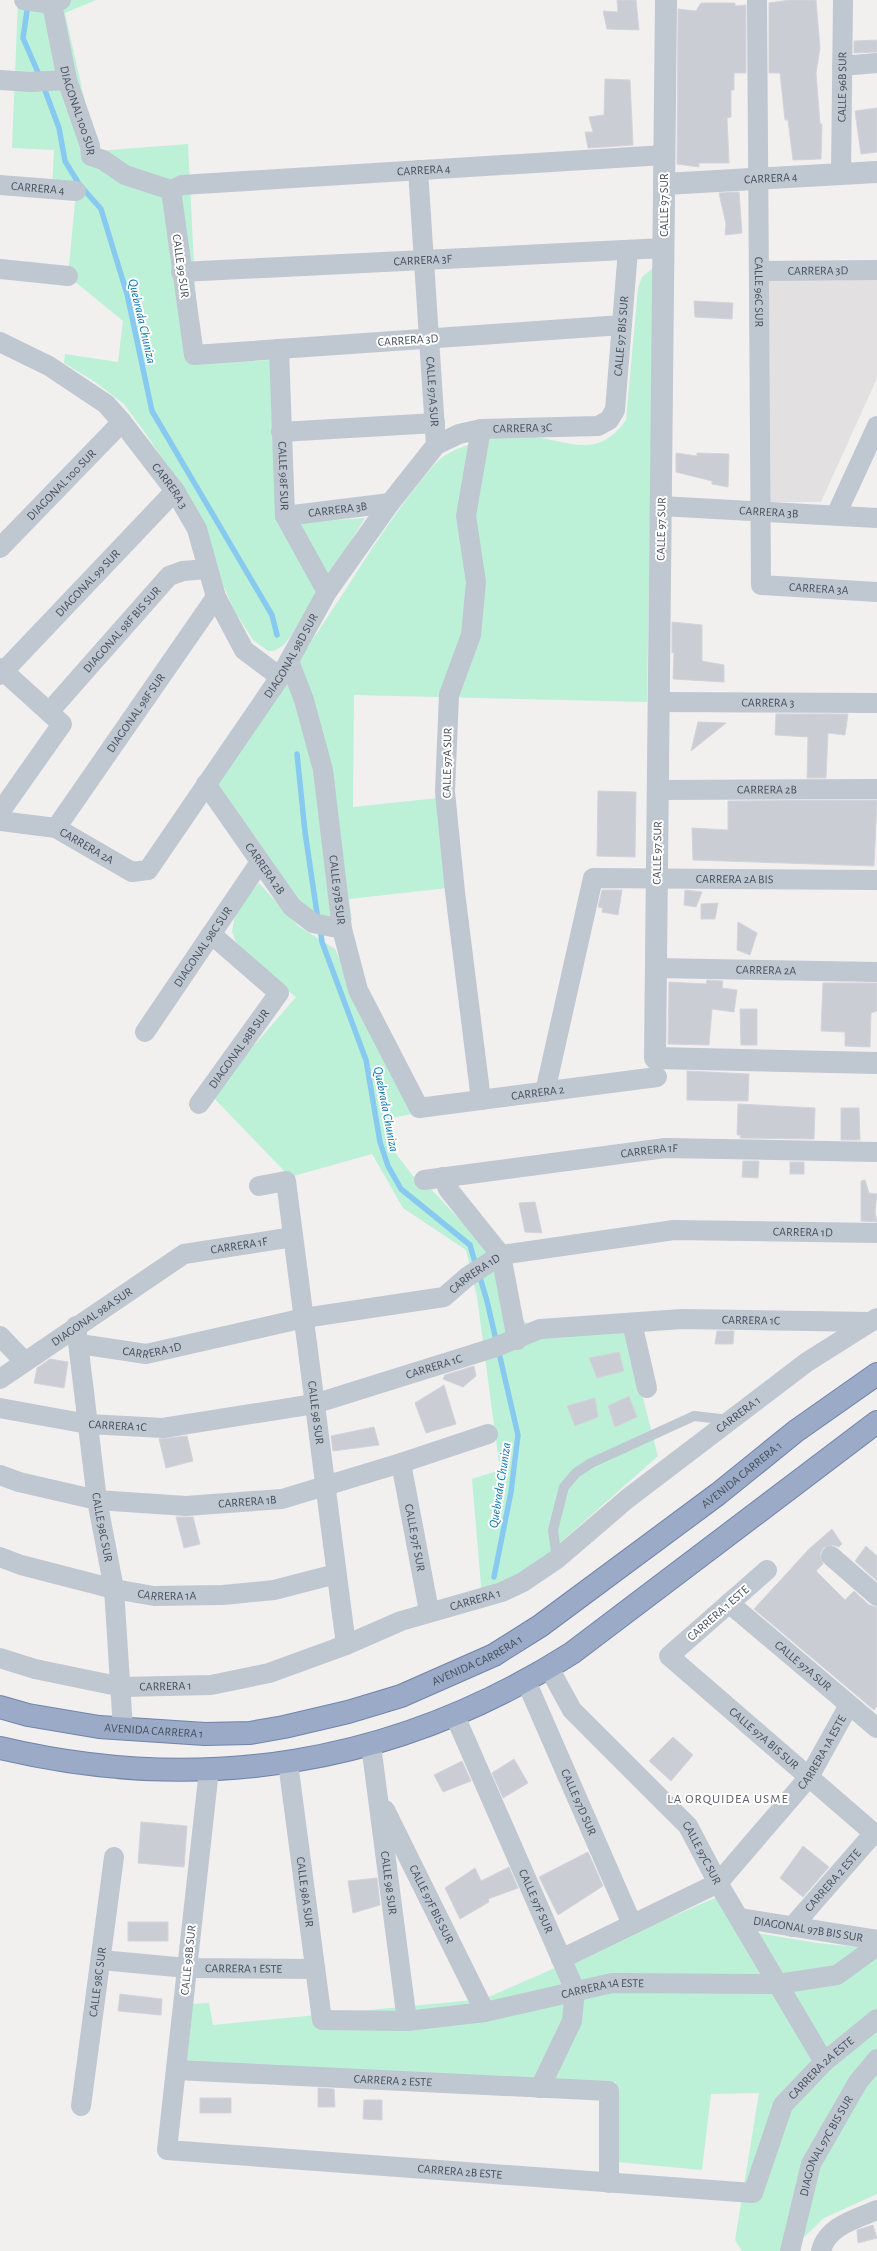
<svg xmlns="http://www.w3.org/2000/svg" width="877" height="2251" font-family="'Alegreya Sans',sans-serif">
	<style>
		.education { fill: #e3e0e1 }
		.green { fill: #bcf1d8 }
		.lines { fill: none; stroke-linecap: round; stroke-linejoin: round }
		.stream { stroke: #88caef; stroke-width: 5.5 }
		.building { fill: #cbcdd5; stroke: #d3d4db }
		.trunk-casing { stroke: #7084ab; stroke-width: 24 }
		.service { stroke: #bfc7d1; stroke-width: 10 }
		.minor { stroke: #bfc7d1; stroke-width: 20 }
		.tertiary { stroke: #bfc7d1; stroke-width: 22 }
		.trunk { stroke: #9aaac7; stroke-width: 22 }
		.labels { text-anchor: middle; stroke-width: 4; stroke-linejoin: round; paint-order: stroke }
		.street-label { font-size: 12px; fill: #464f5d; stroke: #fff }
		.water-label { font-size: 13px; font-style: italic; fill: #0873af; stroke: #fff }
		.neighbourhood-label { font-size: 13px; letter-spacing: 1px; fill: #5b5e64; stroke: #fff }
	</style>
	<rect width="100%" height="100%" fill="#f2efef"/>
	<polygon class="education" points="877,273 877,378 821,502 764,502 766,278"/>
	<g class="green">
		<polygon points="18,0 96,0 65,13 96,151 188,144 199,364 270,360 281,524 365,518 302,621 284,645 274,651 268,651 253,640 234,610 177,479 143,430 124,404 95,382 64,363 65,354 118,362 123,321 68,276 76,192 52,189 54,150 12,148"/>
		<path d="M654,267l-7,435 -293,-7 -1,112 85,-9 10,90 -99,11 3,21 -29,-2 -16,-11 -18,-16 -17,-30 -56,-80c45,-63 87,-127 130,-192 22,-35 44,-69 70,-102 8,-10 18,-24 28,-31 19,-12 48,-19 69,-20 46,-3 80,31 113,-16l12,-132 4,-11z"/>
		<polygon points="259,883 298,926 335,949 411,1114 388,1119 394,1151 413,1176 432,1190 502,1265 516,1304 524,1321 538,1332 625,1329 658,1456 525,1574 482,1597 472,1479 500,1470 477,1297 466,1250 403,1208 372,1154 290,1177 211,1095 296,997 242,956 232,932 236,909"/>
		<polygon points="717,1897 739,1930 817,1943 877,1949 877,2194 824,2218 790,2251 742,2251 735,2240 759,2093 711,2094 702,2170 616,2162 616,2082 184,2061 190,2004 209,2003 213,2025 484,1999"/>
	</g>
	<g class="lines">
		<g class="stream">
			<polyline points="28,4 23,38 40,77"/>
			<polyline points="43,85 59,128 65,161 79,184 101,209 127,294 152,411 272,615 277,635"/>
			<polyline points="297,754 305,832 318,920"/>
			<polyline points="320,928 322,942 366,1060 380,1142 388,1166 401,1189 470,1245 476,1266"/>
			<polyline points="479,1274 487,1301 518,1435 511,1492 494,1577"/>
		</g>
	</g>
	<g class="building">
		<polygon points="617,0 636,0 639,30 607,29 603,11 618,12"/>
		<polygon points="790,0 816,0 820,48 816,73 820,124 822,124 821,159 793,160 788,120 785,120 780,73 769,73 769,3"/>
		<polygon points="701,3 735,3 735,6 746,5 746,73 734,73 734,90 731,90 731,117 727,118 729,163 699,163 699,167 677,164 678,9 696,11"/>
		<polygon points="877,40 877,52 854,53 854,41"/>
		<polygon points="605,79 630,80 633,145 588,148 585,132 593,132 589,117 604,115"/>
		<polygon points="877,108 877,152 861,154 855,111"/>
		<polygon points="739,192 742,233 725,235 726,224 719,193"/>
		<polygon points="694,301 733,303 732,319 695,317"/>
		<polygon points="676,453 697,456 697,453 729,454 728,487 712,484 712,481 676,472"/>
		<polygon points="672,622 702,625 702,661 724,665 724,682 673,679 674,652 672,653"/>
		<polygon points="776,714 848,714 845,735 828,733 826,778 807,778 808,737 775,735"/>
		<polygon points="698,722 726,723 691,751"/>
		<polygon points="598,791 636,792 635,857 597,856"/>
		<polygon points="877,800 874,866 693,860 692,828 728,830 728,801"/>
		<polygon points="602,890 622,890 618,915 602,912 603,908 598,907"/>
		<polygon points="685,890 702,892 696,907 684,905"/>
		<polygon points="718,903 715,919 701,919 701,904"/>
		<polygon points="738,922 757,933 750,955 737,950"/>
		<polygon points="707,980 723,981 722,988 737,990 734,1012 712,1009 709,1045 668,1044 669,982 706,984"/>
		<polygon points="823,983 877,983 877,1011 871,1013 870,1047 845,1046 845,1032 821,1031"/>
		<polygon points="740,1009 757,1009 757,1045 741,1045"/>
		<polygon points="687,1071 749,1074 748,1101 687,1100"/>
		<polygon points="738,1104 815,1108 814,1139 740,1138 741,1135 737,1135"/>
		<polygon points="841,1108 859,1108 860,1140 841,1140"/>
		<polygon points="743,1161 759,1161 758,1178 742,1177"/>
		<rect x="790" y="1162" width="14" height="12"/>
		<polygon points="865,1180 869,1193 877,1194 875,1212 877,1222 861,1221 861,1181"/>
		<polygon points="535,1202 542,1233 525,1232 519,1203"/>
		<polygon points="717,1331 734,1331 733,1344 715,1344"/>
		<polygon points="619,1352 624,1371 597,1378 589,1358"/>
		<polygon points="50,1359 68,1362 64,1388 34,1383 37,1368"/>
		<polygon points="474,1366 476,1376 463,1387 443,1379 445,1375"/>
		<polygon points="444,1385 456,1424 426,1433 415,1403"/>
		<polygon points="629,1396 637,1417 615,1427 608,1406"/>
		<polygon points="595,1398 598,1417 575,1426 567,1406"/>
		<polygon points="374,1427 379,1445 333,1451 331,1436"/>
		<polygon points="187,1436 193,1461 166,1468 159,1439"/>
		<polygon points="176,1517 193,1517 200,1544 184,1548"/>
		<polygon points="832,1529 842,1544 839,1547 833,1545 823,1548 820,1554 823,1564 816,1571 845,1600 854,1591 869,1605 877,1607 877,1706 874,1710 754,1609 809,1549"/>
		<polygon points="866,1546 877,1556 877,1581 855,1561"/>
		<polygon points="673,1737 693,1755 671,1781 649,1761"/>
		<polygon points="514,1759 528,1783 503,1798 492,1773"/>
		<polygon points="462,1761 471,1781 443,1792 434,1775"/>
		<polygon points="141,1822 187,1826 184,1867 138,1863"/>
		<polygon points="803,1846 829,1867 803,1897 780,1878"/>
		<polygon points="588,1852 603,1886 558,1915 539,1877"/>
		<polygon points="509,1867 518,1888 488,1899 489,1902 460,1919 445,1888 475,1868 481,1881"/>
		<polygon points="377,1878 380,1905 353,1913 348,1881"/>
		<rect x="128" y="1922" width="40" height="19"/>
		<polygon points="120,1994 162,1999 161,2015 118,2011"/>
		<polygon points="318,2088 334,2089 335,2107 318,2107"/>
		<rect x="200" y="2098" width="31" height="15"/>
		<polygon points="364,2100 382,2100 382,2120 363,2119"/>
		<polygon points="873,2225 877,2238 858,2243 857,2230"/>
	</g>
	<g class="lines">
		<g class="trunk-casing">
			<g id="trunk">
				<path id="s53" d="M0,1707l28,8 71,12 106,7 45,-1 34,-6 64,-15 53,-16 93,-41 46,-29 178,-132 78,-63 81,-57"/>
				<path d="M0,1748c202,48 396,17 572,-95l305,-231"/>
			</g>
		</g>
		<polyline class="service" points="557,1559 553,1530 564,1487 576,1473 591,1463 694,1416 730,1420"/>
		<g class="minor">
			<polyline points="24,0 52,4 61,0"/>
			<path id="s1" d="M757,0l4,585 116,7"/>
			<path id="s2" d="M52,4l15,76 23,66 1,10 12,4 22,15 46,15"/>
			<polyline points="842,66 877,63"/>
			<polyline points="0,80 30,82 67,80"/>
			<path id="s3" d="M418,170l18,275"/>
			<path id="s4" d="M841,174l2,-174"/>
			<path id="s5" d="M0,185l76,6"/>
			<polyline points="0,269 68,276"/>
			<path id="s6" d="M759,271l118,-1"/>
			<path id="s7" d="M181,272l483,-24"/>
			<path id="s8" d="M622,325l-428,30 -23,-165 11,-5 482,-30"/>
			<path id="s9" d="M0,342l49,24 57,38 16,18 53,69 22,38 19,68 28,53 36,27"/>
			<path id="s10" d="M279,349l6,167 42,76"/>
			<polyline points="481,429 466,516 476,582 471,635 449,695 445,792 455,892 481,1100"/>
			<polyline points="281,432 435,423"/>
			<path id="s11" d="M661,506l216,12"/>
			<polyline points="836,515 877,426"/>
			<path id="s12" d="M285,516l105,-13"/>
			<path id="s13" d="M0,548l122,-126"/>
			<path id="s14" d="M289,661l15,39 19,70 19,159 16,61 61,118 238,-31"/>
			<polyline points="0,668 62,724 0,812"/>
			<path id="s15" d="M0,675l175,-184"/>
			<path id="s16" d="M659,702l218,1"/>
			<path id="s17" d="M49,712l120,-136 14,-5 24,-2"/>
			<path id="s18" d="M206,784l86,123 21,16 29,6"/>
			<path id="s19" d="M658,790l219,-1"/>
			<path id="s20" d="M0,821l56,7 76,44 16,-2 132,-193 47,-85 63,-89 46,-58 23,-11 22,-5 117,-3 11,-6 6,-10 13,-160"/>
			<path id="s21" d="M56,828l160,-231"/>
			<path id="s22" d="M656,968l221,4"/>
			<path id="s23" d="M145,1032l115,-170"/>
			<path id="s24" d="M545,1092l48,-214 284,2"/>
			<path id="s25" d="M199,1104l80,-111 -68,-59"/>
			<polyline points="443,1177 448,1189 501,1255 517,1340"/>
			<path id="s26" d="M424,1180l241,-32 212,4"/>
			<path id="s27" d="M259,1186l27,-5 60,464"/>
			<polyline points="632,1323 647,1388"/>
			<path id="s28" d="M76,1326l21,174 17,89 9,140"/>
			<polyline points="0,1336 25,1362"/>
			<path id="s29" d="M80,1344l66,10 158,-36 140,-21 23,-20 34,-22 173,-25 203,3"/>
			<path id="s30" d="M0,1379l184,-125 109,-17"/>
			<path id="s31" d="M0,1408l88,16 75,4 151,-24 179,-56 47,-19 142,-10 188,3"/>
			<path id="s32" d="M401,1463l28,148"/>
			<path id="s33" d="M0,1475l19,7 78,18 89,6 96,-7 119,-36 87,-29"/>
			<polyline points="831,1556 877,1596"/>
			<path id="s34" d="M0,1557l21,8 93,24 40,7 69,-1 51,-5 62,-16"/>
			<path id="s35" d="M767,1570l-98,86 208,180"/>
			<path id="s36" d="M729,1603l148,125"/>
			<path id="s37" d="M0,1658l35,11 87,18 89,-2 58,-12 77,-28 55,-24 101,-29 21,-10 34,-23 70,-60 180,-137 70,-44"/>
			<path id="s38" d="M549,1668l23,42 116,116 30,57 106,179"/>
			<path id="s39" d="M526,1681l106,243"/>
			<path id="s40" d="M455,1716l120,274 -3,31 -32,67"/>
			<path id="s41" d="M371,1745l36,276"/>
			<path id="s42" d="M288,1763l34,257 85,1 78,-9 127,-29 166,1 59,-9 40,-29"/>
			<path id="s43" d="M209,1770l-42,380 586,43 30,-88 41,-43 53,-43"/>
			<path id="s44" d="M385,1810l100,202"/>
			<path id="s45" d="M739,1918l138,22"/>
			<path id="s46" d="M792,1927l82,-94"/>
			<path id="s47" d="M561,1959l157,-76 91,-106 40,-72"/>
			<path id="s48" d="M101,1960l86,8 128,1"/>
			<path id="s49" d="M176,2070l433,21v92"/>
			<path id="s50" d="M81,2106l33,-249"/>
			<path id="s51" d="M790,2251l21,-87 47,-82 19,-23"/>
			<path d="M821,2251c6,-25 35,-32 56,-41"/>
		</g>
		<g class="tertiary">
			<polyline points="666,0 655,1058 877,1063"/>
			<path id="s52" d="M664,184l213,-12"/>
		</g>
		<use href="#trunk" class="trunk"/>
	</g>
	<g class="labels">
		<g class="street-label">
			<text dy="4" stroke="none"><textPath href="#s4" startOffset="87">CALLE 96B SUR</textPath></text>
			<text dy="4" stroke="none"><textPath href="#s2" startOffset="110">DIAGONAL 100 SUR</textPath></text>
			<text dy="4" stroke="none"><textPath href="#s8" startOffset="850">CARRERA 4</textPath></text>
			<text dy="4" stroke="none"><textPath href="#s52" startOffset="107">CARRERA 4</textPath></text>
			<text dy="4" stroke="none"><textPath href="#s5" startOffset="38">CARRERA 4</textPath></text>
			<text transform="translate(664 205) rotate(-90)" y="4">CALLE 97 SUR</text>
			<text dy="4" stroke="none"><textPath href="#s7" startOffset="242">CARRERA 3F</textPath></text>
			<text transform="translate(181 266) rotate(82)" y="4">CALLE 99 SUR</text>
			<text dy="4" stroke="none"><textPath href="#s6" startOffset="59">CARRERA 3D</textPath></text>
			<text dy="4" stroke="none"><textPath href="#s1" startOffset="292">CALLE 96C SUR</textPath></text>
			<text dy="4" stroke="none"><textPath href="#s20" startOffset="938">CALLE 97 BIS SUR</textPath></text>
			<text transform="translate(408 340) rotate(-4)" y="4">CARRERA 3D</text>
			<text dy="4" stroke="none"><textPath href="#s3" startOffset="222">CALLE 97A SUR</textPath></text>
			<text dy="4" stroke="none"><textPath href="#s20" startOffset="764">CARRERA 3C</textPath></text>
			<text dy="4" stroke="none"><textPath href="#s10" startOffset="127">CALLE 98F SUR</textPath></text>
			<text dy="4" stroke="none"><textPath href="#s13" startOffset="88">DIAGONAL 100 SUR</textPath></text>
			<text dy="4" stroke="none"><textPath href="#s9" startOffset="227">CARRERA 3</textPath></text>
			<text dy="4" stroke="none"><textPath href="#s12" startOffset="53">CARRERA 3B</textPath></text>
			<text dy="4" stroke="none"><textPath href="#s11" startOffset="108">CARRERA 3B</textPath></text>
			<text transform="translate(661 529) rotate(-89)" y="4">CALLE 97 SUR</text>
			<text dy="4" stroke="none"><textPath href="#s15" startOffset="127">DIAGONAL 99 SUR</textPath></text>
			<text dy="4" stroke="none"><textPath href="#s1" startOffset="643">CARRERA 3A</textPath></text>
			<text dy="4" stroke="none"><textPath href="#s17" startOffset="110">DIAGONAL 98F BIS SUR</textPath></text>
			<text dy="4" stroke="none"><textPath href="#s20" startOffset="418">DIAGONAL 98D SUR</textPath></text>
			<text dy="4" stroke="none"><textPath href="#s16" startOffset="109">CARRERA 3</textPath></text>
			<text dy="4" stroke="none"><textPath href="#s21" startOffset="140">DIAGONAL 98F SUR</textPath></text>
			<text transform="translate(447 763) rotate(-89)" y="4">CALLE 97A SUR</text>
			<text dy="4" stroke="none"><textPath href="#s19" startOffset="109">CARRERA 2B</textPath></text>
			<text dy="4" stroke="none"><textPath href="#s20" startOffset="92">CARRERA 2A</textPath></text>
			<text transform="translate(657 853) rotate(-89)" y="4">CALLE 97 SUR</text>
			<text dy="4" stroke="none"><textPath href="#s18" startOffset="103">CARRERA 2B</textPath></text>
			<text dy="4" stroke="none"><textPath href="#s24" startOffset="361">CARRERA 2A BIS</textPath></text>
			<text dy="4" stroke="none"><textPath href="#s14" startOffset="235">CALLE 97B SUR</textPath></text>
			<text dy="4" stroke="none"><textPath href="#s23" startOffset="103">DIAGONAL 98C SUR</textPath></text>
			<text dy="4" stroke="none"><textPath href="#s22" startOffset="110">CARRERA 2A</textPath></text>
			<text dy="4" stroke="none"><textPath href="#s25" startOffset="68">DIAGONAL 98B SUR</textPath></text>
			<text dy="4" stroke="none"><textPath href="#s14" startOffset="590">CARRERA 2</textPath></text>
			<text dy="4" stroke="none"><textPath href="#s26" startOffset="227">CARRERA 1F</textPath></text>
			<text dy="4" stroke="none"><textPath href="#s29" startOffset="745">CARRERA 1D</textPath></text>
			<text dy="4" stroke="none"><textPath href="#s30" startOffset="278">CARRERA 1F</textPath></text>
			<text dy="4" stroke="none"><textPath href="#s29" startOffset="409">CARRERA 1D</textPath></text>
			<text dy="4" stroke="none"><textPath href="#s30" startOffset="111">DIAGONAL 98A SUR</textPath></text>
			<text dy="4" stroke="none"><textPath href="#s31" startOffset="767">CARRERA 1C</textPath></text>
			<text dy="4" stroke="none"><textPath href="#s29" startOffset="73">CARRERA 1D</textPath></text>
			<text dy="4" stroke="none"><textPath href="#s31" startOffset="443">CARRERA 1C</textPath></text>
			<text dy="4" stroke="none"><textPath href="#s27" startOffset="261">CALLE 98 SUR</textPath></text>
			<text dy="4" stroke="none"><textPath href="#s37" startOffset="817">CARRERA 1</textPath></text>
			<text dy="4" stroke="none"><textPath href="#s31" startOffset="119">CARRERA 1C</textPath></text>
			<text dy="4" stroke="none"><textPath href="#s53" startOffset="816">AVENIDA CARRERA 1</textPath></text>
			<text dy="4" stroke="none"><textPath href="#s33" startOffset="251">CARRERA 1B</textPath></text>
			<text dy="4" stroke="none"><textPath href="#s28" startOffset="203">CALLE 98C SUR</textPath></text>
			<text dy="4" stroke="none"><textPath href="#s32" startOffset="76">CALLE 97F SUR</textPath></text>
			<text dy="4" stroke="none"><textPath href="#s34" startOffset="172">CARRERA 1A</textPath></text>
			<text dy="4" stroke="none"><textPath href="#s37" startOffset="493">CARRERA 1</textPath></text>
			<text transform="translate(718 1613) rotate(-41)" y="4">CARRERA 1 ESTE</text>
			<text dy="4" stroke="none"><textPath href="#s53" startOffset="492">AVENIDA CARRERA 1</textPath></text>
			<text dy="4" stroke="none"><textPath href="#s36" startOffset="97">CALLE 97A SUR</textPath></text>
			<text dy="4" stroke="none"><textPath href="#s37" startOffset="169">CARRERA 1</textPath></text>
			<text dy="4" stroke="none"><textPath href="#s53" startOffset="156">AVENIDA CARRERA 1</textPath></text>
			<text dy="4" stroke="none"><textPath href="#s35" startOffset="256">CALLE 97A BIS SUR</textPath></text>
			<text dy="4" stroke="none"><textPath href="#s47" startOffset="342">CARRERA 1A ESTE</textPath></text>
			<text dy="4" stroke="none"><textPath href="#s39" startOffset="132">CALLE 97D SUR</textPath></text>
			<text dy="4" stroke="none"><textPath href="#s38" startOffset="242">CALLE 97C SUR</textPath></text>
			<text dy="4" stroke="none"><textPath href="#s46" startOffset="62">CARRERA 2 ESTE</textPath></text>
			<text dy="4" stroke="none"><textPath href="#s41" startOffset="139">CALLE 98 SUR</textPath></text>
			<text dy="4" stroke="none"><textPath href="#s42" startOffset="130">CALLE 98A SUR</textPath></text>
			<text dy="4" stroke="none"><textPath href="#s40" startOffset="202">CALLE 97F SUR</textPath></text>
			<text dy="4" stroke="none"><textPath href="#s44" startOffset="105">CALLE 97F BIS SUR</textPath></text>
			<text dy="4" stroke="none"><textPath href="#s45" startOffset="70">DIAGONAL 97B BIS SUR</textPath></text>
			<text transform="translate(188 1960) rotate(-84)" y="4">CALLE 98B SUR</text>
			<text dy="4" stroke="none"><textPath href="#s48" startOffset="143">CARRERA 1 ESTE</textPath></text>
			<text dy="4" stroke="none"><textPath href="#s50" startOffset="125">CALLE 98C SUR</textPath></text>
			<text dy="4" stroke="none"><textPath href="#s42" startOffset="543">CARRERA 1A ESTE</textPath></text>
			<text dy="4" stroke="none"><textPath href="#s43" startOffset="1116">CARRERA 2A ESTE</textPath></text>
			<text dy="4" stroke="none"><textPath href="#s49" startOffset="217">CARRERA 2 ESTE</textPath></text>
			<text dy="4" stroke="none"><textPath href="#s51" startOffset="112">DIAGONAL 97C BIS SUR</textPath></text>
			<text dy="4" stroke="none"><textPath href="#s43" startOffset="676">CARRERA 2B ESTE</textPath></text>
		</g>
		<g class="water-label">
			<text transform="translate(143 321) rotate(77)" y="5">Quebrada Chuniza</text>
			<text transform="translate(387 1109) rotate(79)" y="5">Quebrada Chuniza</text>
			<text transform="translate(499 1485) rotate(-81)" y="5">Quebrada Chuniza</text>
		</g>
		<g class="neighbourhood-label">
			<text x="728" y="1803">LA ORQUIDEA USME</text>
		</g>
	</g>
</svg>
